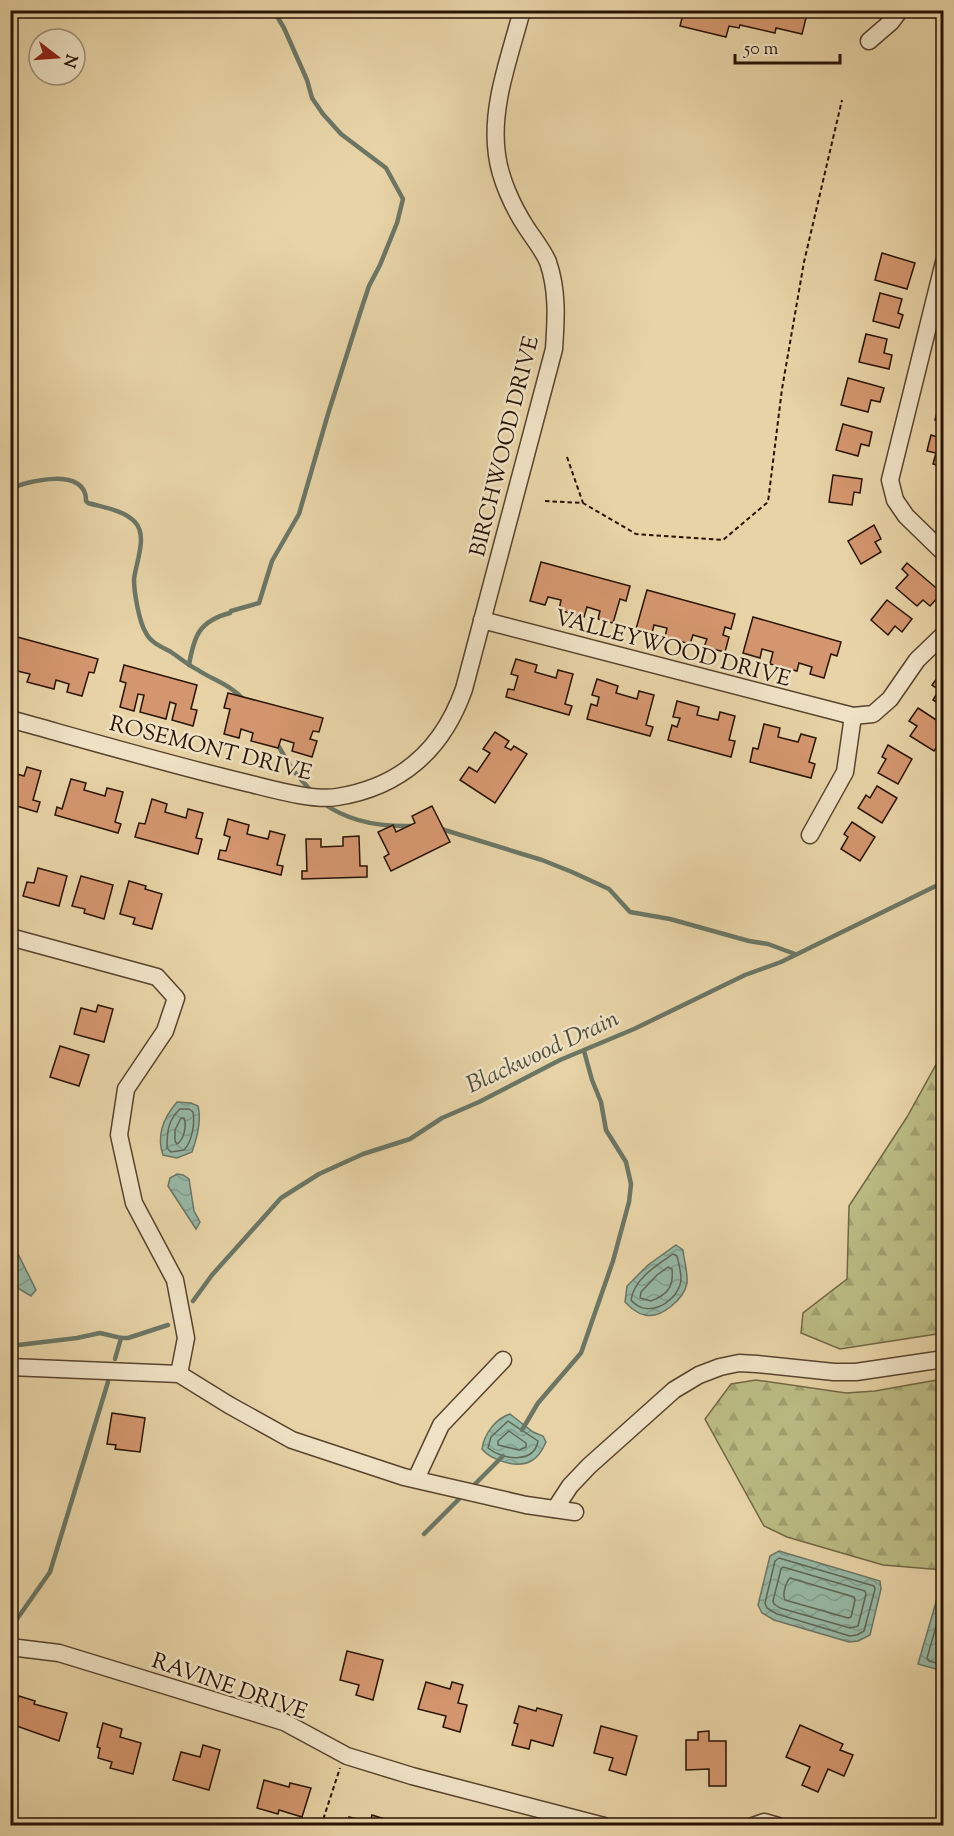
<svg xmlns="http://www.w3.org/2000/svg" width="954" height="1836" font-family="'Sorts Mill Goudy',serif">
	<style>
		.forest { fill: url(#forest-firs); stroke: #726744; stroke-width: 1.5 }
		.water { fill: url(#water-waves); stroke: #6b7665; stroke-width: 1.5 }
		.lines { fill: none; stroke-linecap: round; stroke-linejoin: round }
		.shore { stroke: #606655; stroke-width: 1.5 }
		.stream { stroke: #6b7665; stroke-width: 4.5 }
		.building { fill: #d4966e; stroke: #281305; stroke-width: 1.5 }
		.minor-casing { stroke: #58432d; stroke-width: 19 }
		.path { stroke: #281305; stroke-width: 2; stroke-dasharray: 4.5 3; stroke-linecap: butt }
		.minor { stroke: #efe2c5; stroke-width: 16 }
		.labels { text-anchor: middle; stroke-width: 5; stroke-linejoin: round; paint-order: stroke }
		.street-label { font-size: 22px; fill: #281305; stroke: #efe2c5 }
		.water-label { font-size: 24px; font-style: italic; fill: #4f4d3d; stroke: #efe2c5 }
	</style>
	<defs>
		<pattern id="forest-firs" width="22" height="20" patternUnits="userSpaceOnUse" patternTransform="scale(1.5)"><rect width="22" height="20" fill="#bbbb83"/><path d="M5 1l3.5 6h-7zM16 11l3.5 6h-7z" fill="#a1a070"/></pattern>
		<pattern id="water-waves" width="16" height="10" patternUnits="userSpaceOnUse" patternTransform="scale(1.5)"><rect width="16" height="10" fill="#97b8a5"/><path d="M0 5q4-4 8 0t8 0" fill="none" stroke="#829d8d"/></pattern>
	</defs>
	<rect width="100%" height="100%" fill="#e7d3a6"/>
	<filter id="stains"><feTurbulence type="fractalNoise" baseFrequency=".00333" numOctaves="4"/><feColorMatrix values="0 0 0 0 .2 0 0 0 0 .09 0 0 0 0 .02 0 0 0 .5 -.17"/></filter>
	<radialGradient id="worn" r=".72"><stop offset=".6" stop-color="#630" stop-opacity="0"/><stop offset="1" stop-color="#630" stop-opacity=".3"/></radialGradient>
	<g class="forest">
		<polygon points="943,1052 943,1333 840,1349 801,1333 803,1313 847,1279 849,1206 907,1117"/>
		<polygon points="943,1379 943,1570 883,1565 787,1537 764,1526 705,1419 731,1384 756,1380 846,1393 875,1391"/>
	</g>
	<g class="water">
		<path d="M177,1102l14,1 7,3c4,15 -1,32 -6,46l-15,6 -14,-3c-7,-20 1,-38 14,-53z"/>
		<polygon points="177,1174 183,1175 189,1179 194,1211 200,1222 196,1229 168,1186 170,1178"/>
		<path d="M676,1245l7,5c1,10 5,23 4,33 -3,16 -26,36 -42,32 -9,-2 -14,-7 -20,-13l2,-16 21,-21z"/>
		<polygon points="12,1253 18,1254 36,1290 31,1296 11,1284 11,1254"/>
		<path d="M510,1414l23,18 10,4 3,6c-3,7 -7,15 -15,19 -14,8 -40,-1 -49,-12 2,-15 14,-31 28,-35z"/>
		<polygon points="779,1551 880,1581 881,1589 870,1635 858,1641 849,1642 774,1620 762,1613 758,1605 770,1556"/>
		<polygon points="939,1592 943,1593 943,1671 918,1664"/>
	</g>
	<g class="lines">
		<g class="shore">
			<path d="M180,1109h9l4,3c2,11 -1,30 -9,38l-13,2 -4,-4c0,-16 1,-28 13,-39z"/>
			<path d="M181,1118h3c3,7 0,22 -7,26l-2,-3v-11z"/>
			<path d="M673,1254l4,2c2,9 6,21 3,29 -7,20 -34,33 -49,15 3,-21 26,-35 42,-46z"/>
			<path d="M668,1267l4,2c2,18 -5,26 -21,32l-11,-3 1,-6 16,-17z"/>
			<path d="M508,1421l30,20c-4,23 -35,19 -50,7l3,-11z"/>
			<polygon points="509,1431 526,1443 526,1447 519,1450 498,1445 498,1441"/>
			<polygon points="779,1558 874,1586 875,1589 864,1631 857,1635 850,1636 777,1614 767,1608 765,1603 775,1561"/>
			<polygon points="783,1567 865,1591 866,1594 858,1626 850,1628 780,1608 774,1604 773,1601 781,1569"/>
			<path d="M790,1578l64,19 1,3 -4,17 -3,1 -63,-18c-3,-6 1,-18 5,-22z"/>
			<polyline points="944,1599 927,1658 929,1661 944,1665"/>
		</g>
		<g class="stream">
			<path d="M10,489c19,-9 77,-22 76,12l2,2c14,4 36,7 47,19 13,14 1,40 -1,57 0,13 5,43 12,54 5,10 16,14 25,19 9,6 17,13 27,18 15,10 33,15 46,30"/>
			<path d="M189,665c5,-29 10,-44 41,-52l1,-2 28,-8 13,-42 27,-47 29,-100 33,-104 8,-24 11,-21 17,-42 6,-24 -17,-31 -45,-34 -18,-20 -11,-16 -5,-18 -23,-52 -11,-18"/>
			<polyline points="276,742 292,769 311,791"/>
			<path d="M323,803c26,19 58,24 89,23"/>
			<polyline points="438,828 542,860 572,872 609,889 630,912 670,919 749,941 768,944 795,954"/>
			<polyline points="193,1301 212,1275 281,1198 319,1174 363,1154 410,1139 442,1118 479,1102 560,1060 634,1029 745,975 781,962 944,882"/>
			<polyline points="10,1346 77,1338 100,1333 121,1338 128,1338 168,1325"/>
			<polyline points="115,1359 121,1338"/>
			<polyline points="522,1430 538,1403 581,1353 613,1261 629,1202 631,1184 626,1162 606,1130 601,1102 592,1080 584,1051"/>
			<polyline points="471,1488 503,1456"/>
			<polyline points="424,1534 462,1496"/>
			<polyline points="10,1629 50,1572 108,1382"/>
		</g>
	</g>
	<g class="building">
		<polygon points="684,10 808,10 802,34 776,28 775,33 740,25 739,28 729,26 726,37 680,26"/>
		<polygon points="882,253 915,263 907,289 875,280"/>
		<polygon points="880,293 902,299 898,313 903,315 899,328 873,321"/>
		<polygon points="866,334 887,339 884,353 892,355 889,369 859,362"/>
		<polygon points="848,378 884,388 880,402 871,400 868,412 841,405"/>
		<polygon points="943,391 944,391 944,423 935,420"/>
		<polygon points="843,424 872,432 869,446 861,444 858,456 836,450"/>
		<polygon points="931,435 944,439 944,467 933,464 936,453 927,451"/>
		<polygon points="833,475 862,479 860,493 854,492 852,505 829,502"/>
		<polygon points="874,525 881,539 875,542 881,552 861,564 848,541"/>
		<polygon points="541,562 630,586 626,601 620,599 613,623 598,619 600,611 587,607 584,617 559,610 561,600 548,597 545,605 530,601"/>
		<polygon points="907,563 942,593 930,606 923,600 917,606 896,588 908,575 902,569"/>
		<polygon points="647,590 735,614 731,629 725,627 723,635 729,637 725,652 704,647 707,639 693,635 690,644 665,637 667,628 654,625 652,633 636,629"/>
		<polygon points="887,600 912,619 902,632 895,626 888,635 871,620"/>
		<polygon points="753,617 841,642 837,656 831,654 824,678 810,674 812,667 799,663 797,671 770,664 773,652 762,649 760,658 743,653"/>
		<polygon points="10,635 98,659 94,673 89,672 82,696 67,692 69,684 56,680 54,689 27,682 30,674 17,671 14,679 10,678"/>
		<polygon points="516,659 537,665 535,672 556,678 558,670 573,674 565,704 572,706 569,715 506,697 508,689 514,690 518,676 511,674"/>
		<polygon points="124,665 197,685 191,709 197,710 193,726 172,720 176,704 170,702 166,719 140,712 144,695 138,694 134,711 120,707 126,683 120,681"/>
		<polygon points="941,673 944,674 944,707 933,700 939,690 932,685"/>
		<polygon points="597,679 618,686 616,693 637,699 639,691 654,695 646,725 653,727 650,736 587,719 591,704 597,706 599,697 592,695"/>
		<polygon points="228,693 323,718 319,732 313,731 310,739 317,741 312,757 292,751 294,743 281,739 278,748 251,741 253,733 241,729 239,738 224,734 230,709 224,708"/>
		<polygon points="677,701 699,707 697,715 718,720 720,712 735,716 729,740 735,741 731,757 668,740 672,725 677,727 680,718 673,717"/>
		<polygon points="918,708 944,725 944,736 934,751 910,736 917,726 909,721"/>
		<polygon points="764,724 780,728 778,737 798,742 801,734 816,738 809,762 815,764 811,778 750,762 753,748 758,749"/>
		<polygon points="495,732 509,741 505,747 511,750 514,746 527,754 495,803 460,780 469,767 477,772 490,753 483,749"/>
		<polygon points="888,745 912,759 898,784 878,773 886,759 882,757"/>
		<polygon points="27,767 41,771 33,800 40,802 37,812 10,804 10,772 24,776"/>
		<polygon points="71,779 86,783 84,790 105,796 107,788 123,792 115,822 121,824 118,833 55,815 57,807 62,809"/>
		<polygon points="877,786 897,798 882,823 858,808 866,795 870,798"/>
		<polygon points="152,799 167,804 165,812 186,818 188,809 203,813 196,838 202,839 198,854 135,837 139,823 145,824"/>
		<polygon points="432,806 450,842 391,871 384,857 389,854 378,832 393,825 396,832 415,823 412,816"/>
		<polygon points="228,819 249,825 247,834 268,839 270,831 285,835 277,865 283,866 281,875 218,859 220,850 226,851 230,837 224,835"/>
		<polygon points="852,822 875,837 860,861 841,849 848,837 844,834"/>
		<polygon points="359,836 360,866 367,866 367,877 302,879 302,871 307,871 306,839 321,839 321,847 343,846 343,837"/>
		<polygon points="38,868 67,876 59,906 23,896 27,882 34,883"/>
		<polygon points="81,876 113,885 104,919 84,913 85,909 72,906"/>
		<polygon points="129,881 146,886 145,889 162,894 152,929 133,924 135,918 120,914"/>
		<polygon points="98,1005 113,1009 104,1042 74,1034 81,1008 96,1012"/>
		<polygon points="60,1046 89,1055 79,1086 50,1077"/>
		<polygon points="112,1413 145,1418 140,1452 115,1449 116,1445 107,1444"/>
		<polygon points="347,1651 383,1660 373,1700 356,1695 359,1685 340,1680"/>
		<polygon points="426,1682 450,1689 452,1682 463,1685 458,1703 467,1705 460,1732 443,1727 446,1716 418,1709"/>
		<polygon points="19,1696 35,1701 34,1704 67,1713 59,1741 11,1724"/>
		<polygon points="519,1706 536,1711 537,1708 562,1715 553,1746 531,1740 529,1749 512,1745 518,1724 514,1723"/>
		<polygon points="103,1723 122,1729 120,1737 141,1743 133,1774 110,1768 112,1762 98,1758 100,1748 97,1747"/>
		<polygon points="800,1725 843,1744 840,1750 853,1755 844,1776 828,1769 818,1792 802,1785 810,1767 786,1757"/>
		<polygon points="601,1726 637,1736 626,1775 609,1770 613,1758 594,1753"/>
		<polygon points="709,1731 709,1741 726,1741 726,1786 709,1786 709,1769 686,1770 686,1740 698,1740 698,1732"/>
		<polygon points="203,1745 220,1750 209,1790 173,1780 181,1752 200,1757"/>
		<polygon points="264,1780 289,1787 290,1783 311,1788 302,1817 279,1810 278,1814 257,1808"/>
		<polygon points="372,1815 388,1820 386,1826 347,1826 349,1817 370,1823"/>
	</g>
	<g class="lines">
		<g class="minor-casing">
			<g id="minor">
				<polyline points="869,41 891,22 900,10"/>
				<polyline points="944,262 890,480 895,500 906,516 944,553"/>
				<polyline points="482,620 853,716 873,714 890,699 917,660 944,634"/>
				<path d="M10,719c79,22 158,45 237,64 25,6 66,18 90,14 64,-10 106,-48 127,-108l90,-340c2,-30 4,-58 -6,-87 -5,-12 -15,-24 -22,-35 -13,-20 -26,-48 -29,-72 -7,-49 13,-98 25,-145"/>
				<polyline points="810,835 845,772 853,716"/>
				<polyline points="10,937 157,977 176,998 165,1031 126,1089 119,1135 134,1203 175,1280 186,1338 179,1374"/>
				<polyline points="10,1367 179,1374 229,1405 292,1440 404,1477 526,1505 575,1512"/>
				<polyline points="416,1479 441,1425 503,1360"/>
				<polyline points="555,1509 570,1486 589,1466 674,1390 699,1375 720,1367 739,1363 757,1364 834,1372 856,1372 944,1359"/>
				<polyline points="10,1647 59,1653 284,1722 347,1756 412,1776 604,1826"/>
				<polyline points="753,1826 764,1822 778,1826"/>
			</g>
		</g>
		<g class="path">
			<polyline points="567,457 583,503"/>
			<polyline points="545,501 583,503 636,534 723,540 768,502 782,389 804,262 842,100"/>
			<polyline points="321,1826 340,1768"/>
		</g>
		<use href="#minor" class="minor"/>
	</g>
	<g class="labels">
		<g class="street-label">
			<text transform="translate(503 446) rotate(-76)" y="8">BIRCHWOOD DRIVE</text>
			<text transform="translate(673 647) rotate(15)" y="8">VALLEYWOOD DRIVE</text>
			<text transform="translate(211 747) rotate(14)" y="8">ROSEMONT DRIVE</text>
			<text transform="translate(230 1685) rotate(19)" y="8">RAVINE DRIVE</text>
		</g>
		<g class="water-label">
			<text transform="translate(542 1051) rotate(-25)" y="8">Blackwood Drain</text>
		</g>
	</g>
	<rect width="954" height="1836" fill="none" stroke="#e7d3a6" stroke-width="36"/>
	<rect x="12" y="12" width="930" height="1812" fill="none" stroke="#281305" stroke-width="3"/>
	<rect x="18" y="18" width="918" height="1800" fill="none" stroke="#281305" stroke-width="1.5"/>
	<g transform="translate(57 57) rotate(107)"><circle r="28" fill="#efe2c5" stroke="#9f8f78" stroke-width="1.5"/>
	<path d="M0-4.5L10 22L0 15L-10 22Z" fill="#8f2418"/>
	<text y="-9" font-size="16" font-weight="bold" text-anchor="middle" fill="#281305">N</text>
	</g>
	<path d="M735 54v9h105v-9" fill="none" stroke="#281305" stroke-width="3"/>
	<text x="744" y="54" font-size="18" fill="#281305" stroke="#efe2c5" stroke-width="4.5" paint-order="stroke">50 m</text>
	<rect width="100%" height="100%" filter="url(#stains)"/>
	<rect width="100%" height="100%" fill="url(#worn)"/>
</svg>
